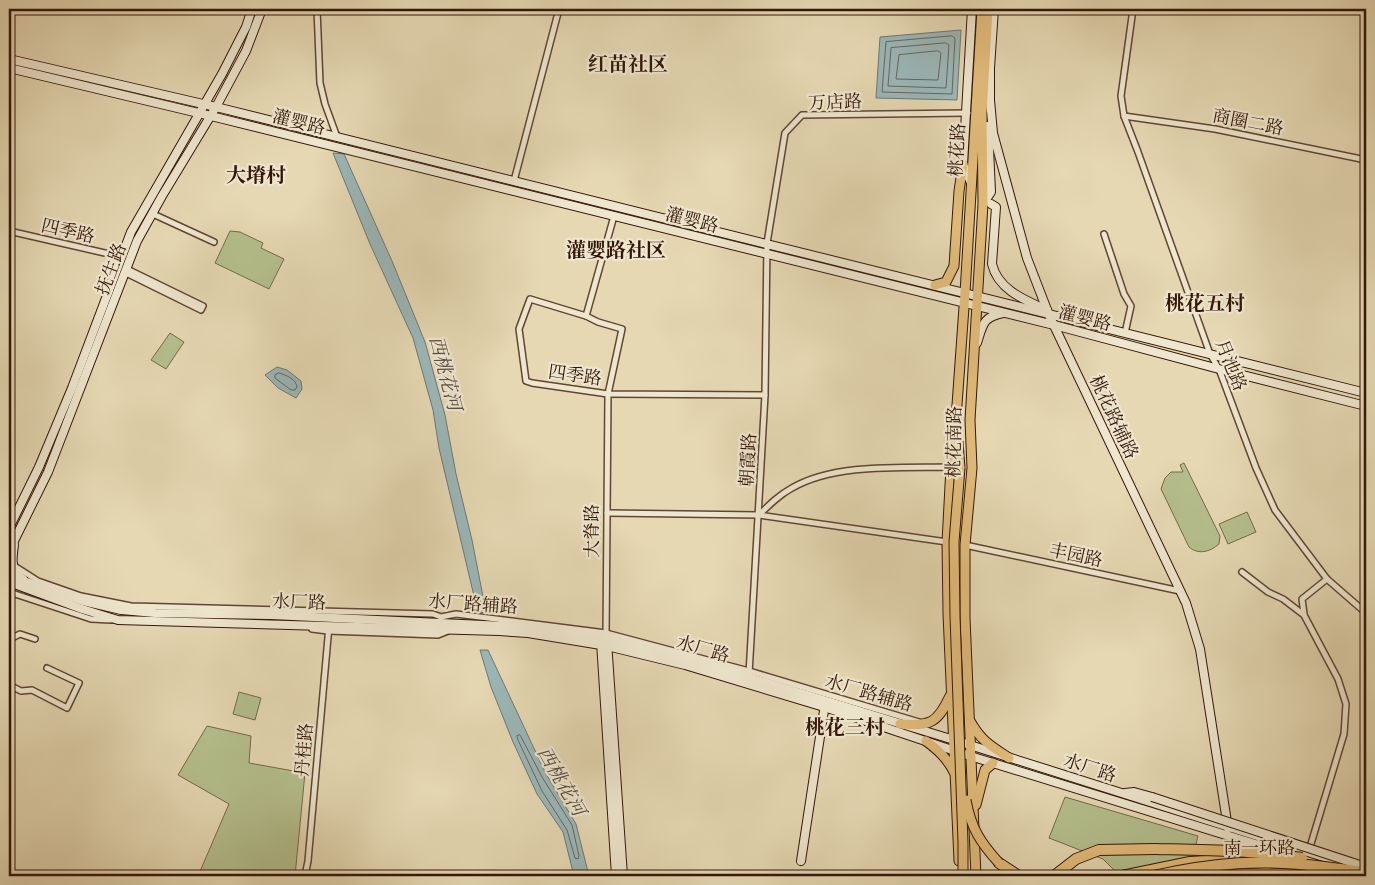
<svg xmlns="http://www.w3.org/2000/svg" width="1375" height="885" font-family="'IM FELL English','Noto Serif SC',serif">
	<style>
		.green { fill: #b4bf8d; stroke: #746a4a }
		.water { fill: #9bb7b8; stroke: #717772 }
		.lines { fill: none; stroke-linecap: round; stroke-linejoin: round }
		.shore { stroke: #676660; stroke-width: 1 }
		.street-casing { stroke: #604633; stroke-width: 8 }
		.secondary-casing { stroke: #331608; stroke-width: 10 }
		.primary-casing { stroke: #331608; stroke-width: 11 }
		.highway-casing { stroke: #331608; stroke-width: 12 }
		.street { stroke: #eee6ce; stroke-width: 5 }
		.secondary { stroke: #eee6ce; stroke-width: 8 }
		.primary { stroke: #e2bc7a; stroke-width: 9 }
		.highway { stroke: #e2bc7a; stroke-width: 10 }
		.secondary-bridge-casing { stroke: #331608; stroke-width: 10; stroke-linecap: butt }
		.primary-bridge-casing { stroke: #331608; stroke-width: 11; stroke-linecap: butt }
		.highway-bridge-casing { stroke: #331608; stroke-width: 12; stroke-linecap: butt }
		.secondary-bridge { stroke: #eee6ce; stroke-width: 8 }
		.primary-bridge { stroke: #e2bc7a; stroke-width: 9 }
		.highway-bridge { stroke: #e2bc7a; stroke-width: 10 }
		.labels { text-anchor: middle; stroke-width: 4.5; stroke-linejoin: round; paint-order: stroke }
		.street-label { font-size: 18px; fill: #331608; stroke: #eee6ce }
		.water-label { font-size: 19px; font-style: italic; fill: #574e46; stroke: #eee6ce }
		.quarter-label { font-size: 20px; font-weight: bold; fill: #331608; stroke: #eee6ce }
	</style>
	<rect width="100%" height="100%" fill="#e5d8b3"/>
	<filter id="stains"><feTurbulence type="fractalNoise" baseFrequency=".004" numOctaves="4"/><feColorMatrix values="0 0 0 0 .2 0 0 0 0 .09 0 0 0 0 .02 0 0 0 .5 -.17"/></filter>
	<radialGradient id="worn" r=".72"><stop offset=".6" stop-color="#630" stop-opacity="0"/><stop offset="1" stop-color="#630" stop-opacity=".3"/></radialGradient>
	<g class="green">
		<polygon points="230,231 240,232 263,243 261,248 284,259 269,289 215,263"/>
		<polygon points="170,333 184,342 166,369 151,360"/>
		<path d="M1184,463l36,73 -1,8c-9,8 -21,11 -30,3l-28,-58 4,-11 6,-6h12l-3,-7z"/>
		<polygon points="1247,512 1256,532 1228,544 1219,524"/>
		<polygon points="239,692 261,698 255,720 233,714"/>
		<polygon points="207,726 251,736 249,763 305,773 295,876 198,876 229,804 178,775"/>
		<polygon points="1065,797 1198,836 1188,876 1120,876 1103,859 1049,838"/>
	</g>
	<g class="water">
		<polygon points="961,30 957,100 876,98 880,37"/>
		<polygon points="333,153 344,154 392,261 425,342 445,415 456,474 472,540 486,612 478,613 439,448 433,410 413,338 370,244"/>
		<polygon points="277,367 287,370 301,381 302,389 296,398 278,388 265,375"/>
		<polygon points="480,650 488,650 546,774 576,824 589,876 574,876 563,832 537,794 513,742 491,687"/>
	</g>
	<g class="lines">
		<g class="shore">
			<polygon points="952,36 955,38 952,94 882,92 886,42"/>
			<polygon points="946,43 949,45 946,88 888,86 891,48"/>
			<polygon points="938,51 941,53 938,80 896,79 899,55"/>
			<path d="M279,373c7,2 17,6 18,14l-2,3h-4l-16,-12v-3z"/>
			<polygon points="520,735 542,777 572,825 579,856 578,859 575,858 567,830 542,791 518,740 517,736"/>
		</g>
		<g class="street-casing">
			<g id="street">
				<polyline points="317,9 320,83 325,104 337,137"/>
				<polyline points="1133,9 1121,96 1124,116 1138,152 1210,354 1219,369 1256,468 1275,510 1327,579 1366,613"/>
				<polyline points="1124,116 1215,129 1366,160"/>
				<polyline points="514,181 559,9"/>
				<polyline points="153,214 214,242"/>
				<polyline points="9,231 122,257"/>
				<polyline points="1104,234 1124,294 1131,306 1125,333"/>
				<polyline points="126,273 201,310 203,306 127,269"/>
				<polyline points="586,316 530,299 519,329 526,381 532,383 608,394 765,395"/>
				<polyline points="607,513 759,515 947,542"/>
				<path d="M759,515c10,-10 20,-20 33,-27 43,-25 110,-20 159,-21"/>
				<polyline points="965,545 1180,591"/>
				<polyline points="13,565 38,581 81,596 131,606 433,614 441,617 456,614 606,633 749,671 919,722"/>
				<polyline points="1242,572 1268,592 1283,599 1304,615 1338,679 1346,704 1344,734 1310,847"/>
				<polyline points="9,592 91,619 111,620"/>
				<polyline points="1304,614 1302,599 1327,579"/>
				<polyline points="312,629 328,631 438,635 448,631"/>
				<polyline points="606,636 608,394 622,329 598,322 586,316 614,216"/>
				<polyline points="9,646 12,638 20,634 35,639"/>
				<polyline points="749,674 765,395 767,243 785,133 802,115 968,113"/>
				<polyline points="9,685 21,691 32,690 67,708 79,683 47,668"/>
				<polyline points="305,876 308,861 329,626"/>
			</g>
		</g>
		<g class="secondary-casing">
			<g id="secondary">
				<polyline points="994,9 990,68 990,100 993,133 1027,258 1049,315 1186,603 1200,649 1228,828"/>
				<polyline points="9,59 216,107 1366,393"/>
				<polyline points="9,68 211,116 1054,325 1219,369 1366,406"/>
				<polyline points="971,183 963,164 972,9"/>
				<polyline points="983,204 991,192 988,126"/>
				<path d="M991,204l5,3 -4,57c6,26 33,36 55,46"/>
				<path d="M977,343c6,-19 6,-26 26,-30"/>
				<polyline points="9,528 39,467 72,388 131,232 222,74 246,27 252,9"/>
				<path d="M14,545c-2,14 -4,25 9,34"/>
				<polyline points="9,551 48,472 137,241 162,196 216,107 246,51 262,9"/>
				<polyline points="9,576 83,601 121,610 155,613 271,615 528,627 606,639 686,658 954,740 1349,865"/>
				<polyline points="9,582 82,609 118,620 499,631 528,633 607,646 685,665 824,707 967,755 1281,852"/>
				<polyline points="607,641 623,876"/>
				<polyline points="601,642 616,876"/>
				<polyline points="1125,793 1134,792 1152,797"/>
				<polyline points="801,861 825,704"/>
			</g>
		</g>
		<g class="primary-casing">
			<g id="primary">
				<polyline points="935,285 946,282 954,266 959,191 963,164"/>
				<polyline points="958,442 960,468"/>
				<path d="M970,721c11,20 21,25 39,37"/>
				<path d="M900,724c30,2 37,0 50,-28"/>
				<path d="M926,741c12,9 21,17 28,31"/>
				<polyline points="976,805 985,770 993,763"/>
				<polyline points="959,861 948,614 947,542 951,467 956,419 965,293 982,9"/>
				<polyline points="976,876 965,618 965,545 972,468 970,420 983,204 982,113 988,9"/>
			</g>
		</g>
		<g class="highway-casing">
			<g id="highway">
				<polyline points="999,863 1019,876"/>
				<polyline points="1054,876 1076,859 1099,850 1155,849"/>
				<polyline points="1122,876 1190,862 1224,860"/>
				<polyline points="1198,876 1266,873 1325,876"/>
			</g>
		</g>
		<use href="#street" class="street"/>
		<use href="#secondary" class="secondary"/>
		<use href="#primary" class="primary"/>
		<use href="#highway" class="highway"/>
		<g class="secondary-bridge-casing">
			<polyline id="secondary-bridge" points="1152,797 1366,867"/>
		</g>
		<g class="primary-bridge-casing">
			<g id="primary-bridge">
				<polyline points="960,468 954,542 955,616 963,843 963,876"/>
				<path d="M966,800c5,28 14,42 33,63"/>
			</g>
		</g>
		<g class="highway-bridge-casing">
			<g id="highway-bridge">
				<path d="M1155,849c50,1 98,1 147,9"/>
				<path d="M1153,876c60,-13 109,-18 171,-9 14,2 29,3 42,6"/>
			</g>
		</g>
		<use href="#secondary-bridge" class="secondary-bridge"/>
		<use href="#primary-bridge" class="primary-bridge"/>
		<use href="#highway-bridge" class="highway-bridge"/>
	</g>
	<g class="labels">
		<g class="street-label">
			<text transform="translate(835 102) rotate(-2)" y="6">万店路</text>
			<text transform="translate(299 122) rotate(14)" y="6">灌婴路</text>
			<text transform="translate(1248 122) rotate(11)" y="6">商圈二路</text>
			<text transform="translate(957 150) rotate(-87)" y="6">桃花路</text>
			<text transform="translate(692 220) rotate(14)" y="6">灌婴路</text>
			<text transform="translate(68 231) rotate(13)" y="6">四季路</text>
			<text transform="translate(111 269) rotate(-69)" y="6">抚生路</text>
			<text transform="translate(1085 318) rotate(15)" y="6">灌婴路</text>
			<text transform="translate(1231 365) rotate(68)" y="6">月池路</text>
			<text transform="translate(575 375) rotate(8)" y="6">四季路</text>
			<text transform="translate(1114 417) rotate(65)" y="6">桃花路辅路</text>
			<text transform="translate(954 442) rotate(-89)" y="6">桃花南路</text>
			<text transform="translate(748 460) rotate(-87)" y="6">朝霞路</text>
			<text transform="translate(592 531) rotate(-90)" y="6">大脊路</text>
			<text transform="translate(1076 555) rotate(12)" y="6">丰园路</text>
			<text transform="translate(299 602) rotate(2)" y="6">水厂路</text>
			<text transform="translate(473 604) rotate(4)" y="6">水厂路辅路</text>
			<text transform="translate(703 649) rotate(16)" y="6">水厂路</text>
			<text transform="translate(869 693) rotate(16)" y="6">水厂路辅路</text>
			<text transform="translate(304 750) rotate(-85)" y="6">丹桂路</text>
			<text transform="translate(1090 768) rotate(18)" y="6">水厂路</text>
			<text x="1259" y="854">南一环路</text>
		</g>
		<g class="water-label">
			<text transform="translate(446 373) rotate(75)" y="7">西桃花河</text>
			<text transform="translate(562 781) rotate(60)" y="7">西桃花河</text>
		</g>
		<g class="quarter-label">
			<text x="628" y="71">红苗社区</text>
			<text x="256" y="182">大塉村</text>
			<text x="616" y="257">灌婴路社区</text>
			<text x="1205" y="310">桃花五村</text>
			<text x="845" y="734">桃花三村</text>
		</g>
	</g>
	<rect width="1375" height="885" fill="none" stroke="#e5d8b3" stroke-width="30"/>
	<rect x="10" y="10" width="1355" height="865" fill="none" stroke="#331608" stroke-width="2.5"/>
	<rect x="15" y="15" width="1345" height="855" fill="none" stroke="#331608"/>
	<rect width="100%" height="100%" filter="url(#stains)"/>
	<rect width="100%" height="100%" fill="url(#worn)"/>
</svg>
